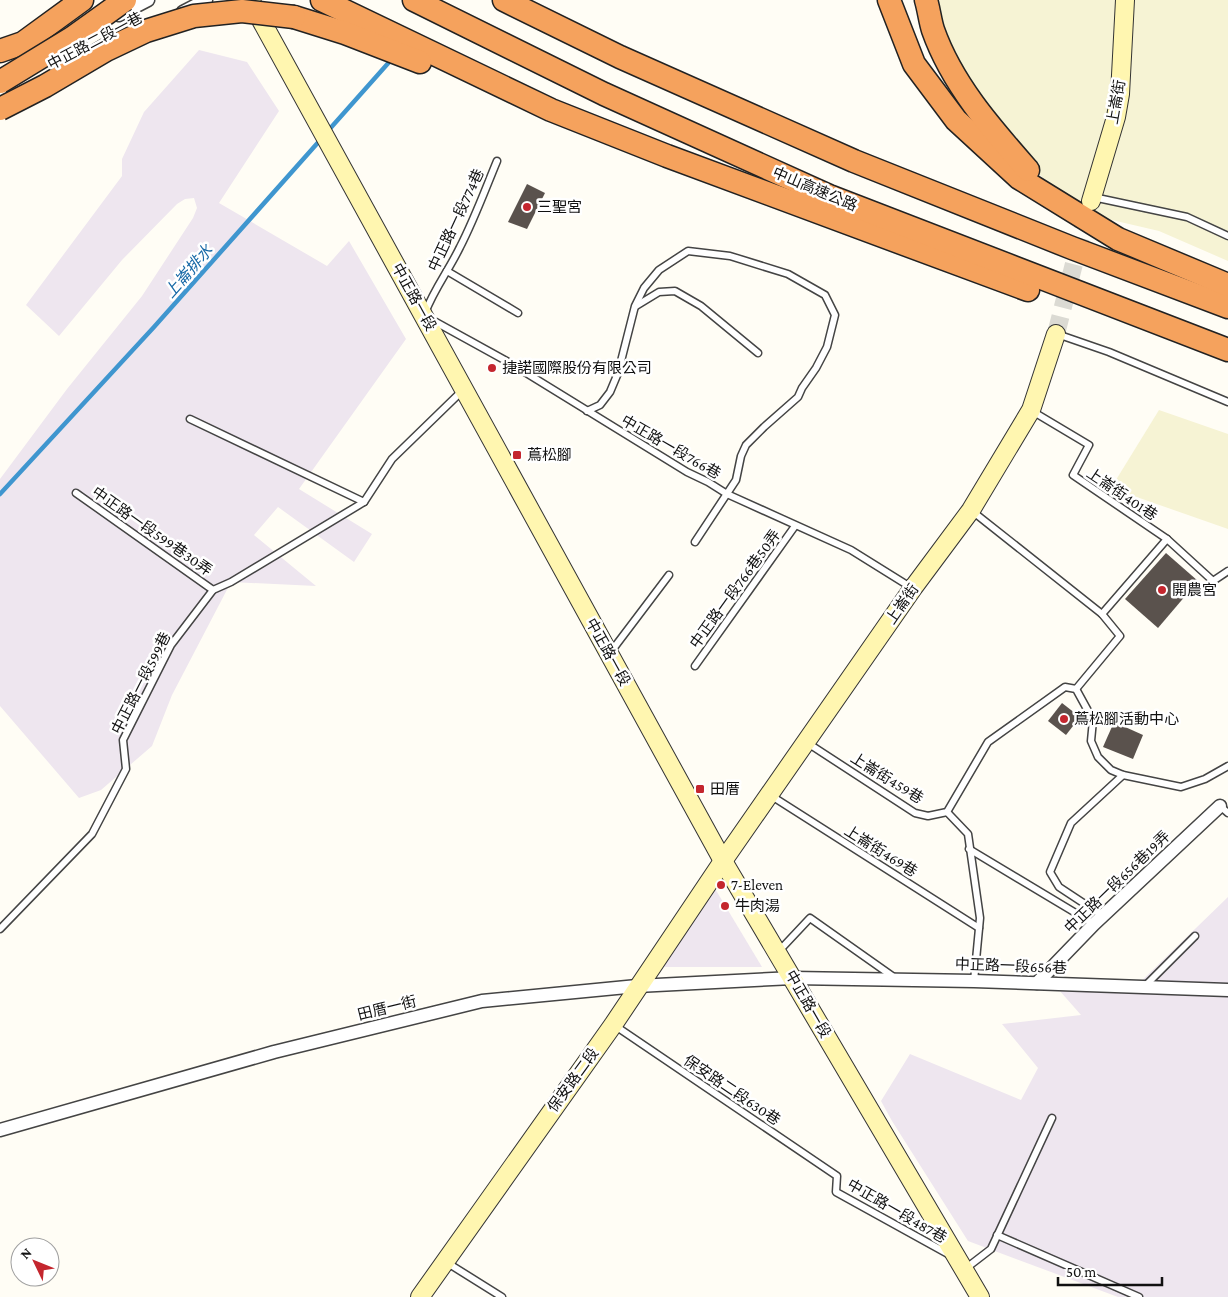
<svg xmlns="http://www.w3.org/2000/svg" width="1228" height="1297" font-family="'Crimson Pro','Noto Sans TC',serif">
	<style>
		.industrial { fill: #eee6ef }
		.farmland { fill: #f6f3d4 }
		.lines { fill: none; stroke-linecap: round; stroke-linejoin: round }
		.stream { stroke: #3f96cf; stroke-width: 4.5 }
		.building { fill: #5a524d }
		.secondary-tunnel { stroke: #dbdad3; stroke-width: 18; stroke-dasharray: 18 9; stroke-linecap: butt }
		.lane-casing { stroke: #444; stroke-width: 9 }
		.street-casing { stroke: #444; stroke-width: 15 }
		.secondary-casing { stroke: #333; stroke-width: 20 }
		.highway-casing { stroke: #222; stroke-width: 25 }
		.lane { stroke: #fff; stroke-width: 6 }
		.street { stroke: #fff; stroke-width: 12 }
		.secondary { stroke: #fff6b0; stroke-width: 18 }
		.highway { stroke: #f5a25d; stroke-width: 22 }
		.highway-bridge-casing { stroke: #222; stroke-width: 25; stroke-linecap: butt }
		.highway-bridge { stroke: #f5a25d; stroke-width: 22 }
		.poi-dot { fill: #c4262e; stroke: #fff; stroke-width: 2 }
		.labels { text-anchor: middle; stroke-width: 5; stroke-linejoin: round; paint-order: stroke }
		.street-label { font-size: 15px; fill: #111; stroke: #fff }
		.poi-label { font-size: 15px; fill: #111; stroke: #fff; text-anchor: start }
		.water-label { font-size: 16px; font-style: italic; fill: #1768a6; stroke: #fff }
	</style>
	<rect width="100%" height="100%" fill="#fffdf5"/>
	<g class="industrial">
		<polygon points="199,50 247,62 279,111 219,203 327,266 349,241 406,339 299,489 372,534 354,562 278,507 254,535 316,586 231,582 172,695 152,746 101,790 79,798 0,706 0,479 67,389 142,296 193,218 197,208 194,198 185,199 177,204 122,260 59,336 26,305 122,176 122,159 144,112"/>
		<polygon points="714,887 762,967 657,967"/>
		<polygon points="1228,897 1228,1297 1118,1297 968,1241 892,1121 881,1101 910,1054 1021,1100 1038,1068 1002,1024 1081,1015 1059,990 1131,991"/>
	</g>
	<g class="farmland">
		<polygon points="937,0 1228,0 1228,261 1159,231 1082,213 991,131 947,63"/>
		<polygon points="1159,410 1228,434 1228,529 1111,488"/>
	</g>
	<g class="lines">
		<g class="stream">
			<polyline points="327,132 391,60"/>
			<polyline points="0,494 154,327 322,138"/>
		</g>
	</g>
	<g class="building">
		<polygon points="527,184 545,193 527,229 508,222"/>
		<polygon points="1166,553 1198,581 1158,628 1125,599"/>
		<polygon points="1062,703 1080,717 1066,735 1048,721"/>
		<polygon points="1114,722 1143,735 1133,759 1103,747"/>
	</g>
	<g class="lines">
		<polyline class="secondary-tunnel" points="1056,334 1088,209"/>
		<g class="lane-casing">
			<g id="lane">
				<polyline points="1093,197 1187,217 1228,236"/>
				<polyline points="447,271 518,313"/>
				<polyline points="636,306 659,292 675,291 701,306 758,353"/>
				<path d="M425,313c9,-24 24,-43 35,-66 14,-27 25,-57 37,-86"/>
				<polyline points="432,320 510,363 687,472 708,482 727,494 851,550 912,588"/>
				<polyline points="1057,334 1109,352 1228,402"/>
				<polyline points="587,411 600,405 610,392 618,373 635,306 644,288 659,270 688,251 730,256 788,274 825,295 835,315 827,347 816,368 802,388 798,397 764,427 746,445 741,456 736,480 695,542"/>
				<polyline points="1032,411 1089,445 1073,475 1167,539 1213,581 1228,571"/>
				<polyline points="190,419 364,502"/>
				<polyline points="76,493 213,590"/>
				<polyline points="972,511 1102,614 1120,636 1076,689"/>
				<polyline points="1102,614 1167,539"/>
				<polyline points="610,653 669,575"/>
				<polyline points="695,666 795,526"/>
				<polyline points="806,742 915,813 928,816 947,812 988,742 1065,687 1076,689 1093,720 1091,741 1098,757 1111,770 1123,775 1181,787 1205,779 1228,766"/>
				<polyline points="770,795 979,928"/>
				<polyline points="1220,806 1228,813"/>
				<polyline points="947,812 968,834 980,918 974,981"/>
				<polyline points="969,849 1094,924"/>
				<polyline points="1103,916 1059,887 1050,872 1071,823 1123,775"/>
				<polyline points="0,929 92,834 126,769 123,740 171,645 213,590 231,582 364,502 392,459 463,390"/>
				<polyline points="779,951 810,918 895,978"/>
				<polyline points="1145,986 1195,936"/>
				<polyline points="614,1025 837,1176 836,1192 950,1255"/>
				<polyline points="997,1235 1139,1297"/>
				<polyline points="446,1262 502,1297"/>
				<polyline points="965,1269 991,1249 1052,1118"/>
			</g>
		</g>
		<g class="street-casing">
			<g id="street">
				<polyline points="183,12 206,0"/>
				<polyline points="119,15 148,0"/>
				<polyline points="1037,983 1094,924 1220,806"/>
				<polyline points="0,1130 274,1052 482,1001 637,986 793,978 974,981 1228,990"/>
			</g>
		</g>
		<g class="secondary-casing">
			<g id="secondary">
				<polyline points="250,0 723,861 980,1297"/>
				<polyline points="1091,201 1116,117 1120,94 1125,0"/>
				<polyline points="420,1297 613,1025 723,861 913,588 971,510 1031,410 1056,334"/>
			</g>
		</g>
		<g class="highway-casing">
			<g id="highway">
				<polyline points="322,0 551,110 667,156 1028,290"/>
				<polyline points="414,0 604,94 829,196 1228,350"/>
				<polyline points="504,0 620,57 854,161 1072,248 1228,307"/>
				<polyline points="889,0 914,64 956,120 1019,178 1118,239 1228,285"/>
				<path d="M926,0c3,10 4,21 7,30 19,54 58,98 95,140"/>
				<polyline points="294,17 345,33 420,62"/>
				<polyline points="0,51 23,43 82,0"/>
			</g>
		</g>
		<use href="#lane" class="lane"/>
		<use href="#street" class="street"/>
		<use href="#secondary" class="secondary"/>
		<use href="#highway" class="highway"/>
		<g class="highway-bridge-casing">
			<g id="highway-bridge">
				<polyline points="0,82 72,38 125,0"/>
				<polyline points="0,109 45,86 106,50 146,31 194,16 242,11 294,17"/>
			</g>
		</g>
		<use href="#highway-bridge" class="highway-bridge"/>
	</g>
	<g class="poi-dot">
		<circle cx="527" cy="207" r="5"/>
		<circle cx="492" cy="368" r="5"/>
		<rect x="512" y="450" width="10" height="10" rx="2.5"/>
		<circle cx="1162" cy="590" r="5"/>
		<circle cx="1064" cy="719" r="5"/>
		<rect x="695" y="784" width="10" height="10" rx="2.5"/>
		<circle cx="721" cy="885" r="5"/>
		<circle cx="725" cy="906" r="5"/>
	</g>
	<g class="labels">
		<g class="street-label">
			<text transform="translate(95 41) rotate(-28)" y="5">中正路二段一巷</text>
			<text transform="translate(1116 102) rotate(-80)" y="5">上崙街</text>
			<text transform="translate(815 189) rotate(23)" y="5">中山高速公路</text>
			<text transform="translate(456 220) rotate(-65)" y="5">中正路一段774巷</text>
			<text transform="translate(414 297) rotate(61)" y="5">中正路一段</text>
			<text transform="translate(671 447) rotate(30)" y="5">中正路一段766巷</text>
			<text transform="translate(1122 494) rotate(34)" y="5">上崙街401巷</text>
			<text transform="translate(152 531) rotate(35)" y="5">中正路一段599巷30弄</text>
			<text transform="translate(735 589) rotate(-54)" y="5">中正路一段766巷50弄</text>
			<text transform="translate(902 604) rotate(-55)" y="5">上崙街</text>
			<text transform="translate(608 652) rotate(61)" y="5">中正路一段</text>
			<text transform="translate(141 683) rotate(-63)" y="5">中正路一段599巷</text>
			<text transform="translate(887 778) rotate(32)" y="5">上崙街459巷</text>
			<text transform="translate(881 851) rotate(32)" y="5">上崙街469巷</text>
			<text transform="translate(1117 882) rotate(-44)" y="5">中正路一段656巷19弄</text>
			<text transform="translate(1011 966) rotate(2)" y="5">中正路一段656巷</text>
			<text transform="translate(808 1004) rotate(60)" y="5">中正路一段</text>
			<text transform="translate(387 1008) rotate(-14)" y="5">田厝一街</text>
			<text transform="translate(573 1080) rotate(-54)" y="5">保安路二段</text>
			<text transform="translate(732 1090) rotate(34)" y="5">保安路二段630巷</text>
			<text transform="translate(897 1211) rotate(30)" y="5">中正路一段487巷</text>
		</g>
		<g class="poi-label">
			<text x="537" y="212">三聖宮</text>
			<text x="502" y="373">捷諾國際股份有限公司</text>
			<text x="527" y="460">蔦松腳</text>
			<text x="1172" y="595">開農宮</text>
			<text x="1074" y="724">蔦松腳活動中心</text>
			<text x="710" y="794">田厝</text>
			<text x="731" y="890">7-Eleven</text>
			<text x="735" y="911">牛肉湯</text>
		</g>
		<g class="water-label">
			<text transform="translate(188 271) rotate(-49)" y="6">上崙排水</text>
		</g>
	</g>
	<g transform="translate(35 1262) rotate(313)"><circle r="24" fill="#ffffff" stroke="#a0a0a0"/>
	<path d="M0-4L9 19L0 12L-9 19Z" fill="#c4262e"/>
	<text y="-8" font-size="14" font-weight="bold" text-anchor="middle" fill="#111111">N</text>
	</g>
	<path d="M1058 1277v8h104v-8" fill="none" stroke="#111111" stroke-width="2.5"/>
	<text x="1066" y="1277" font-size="15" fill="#111111" stroke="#ffffff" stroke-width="4" paint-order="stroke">50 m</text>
</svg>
